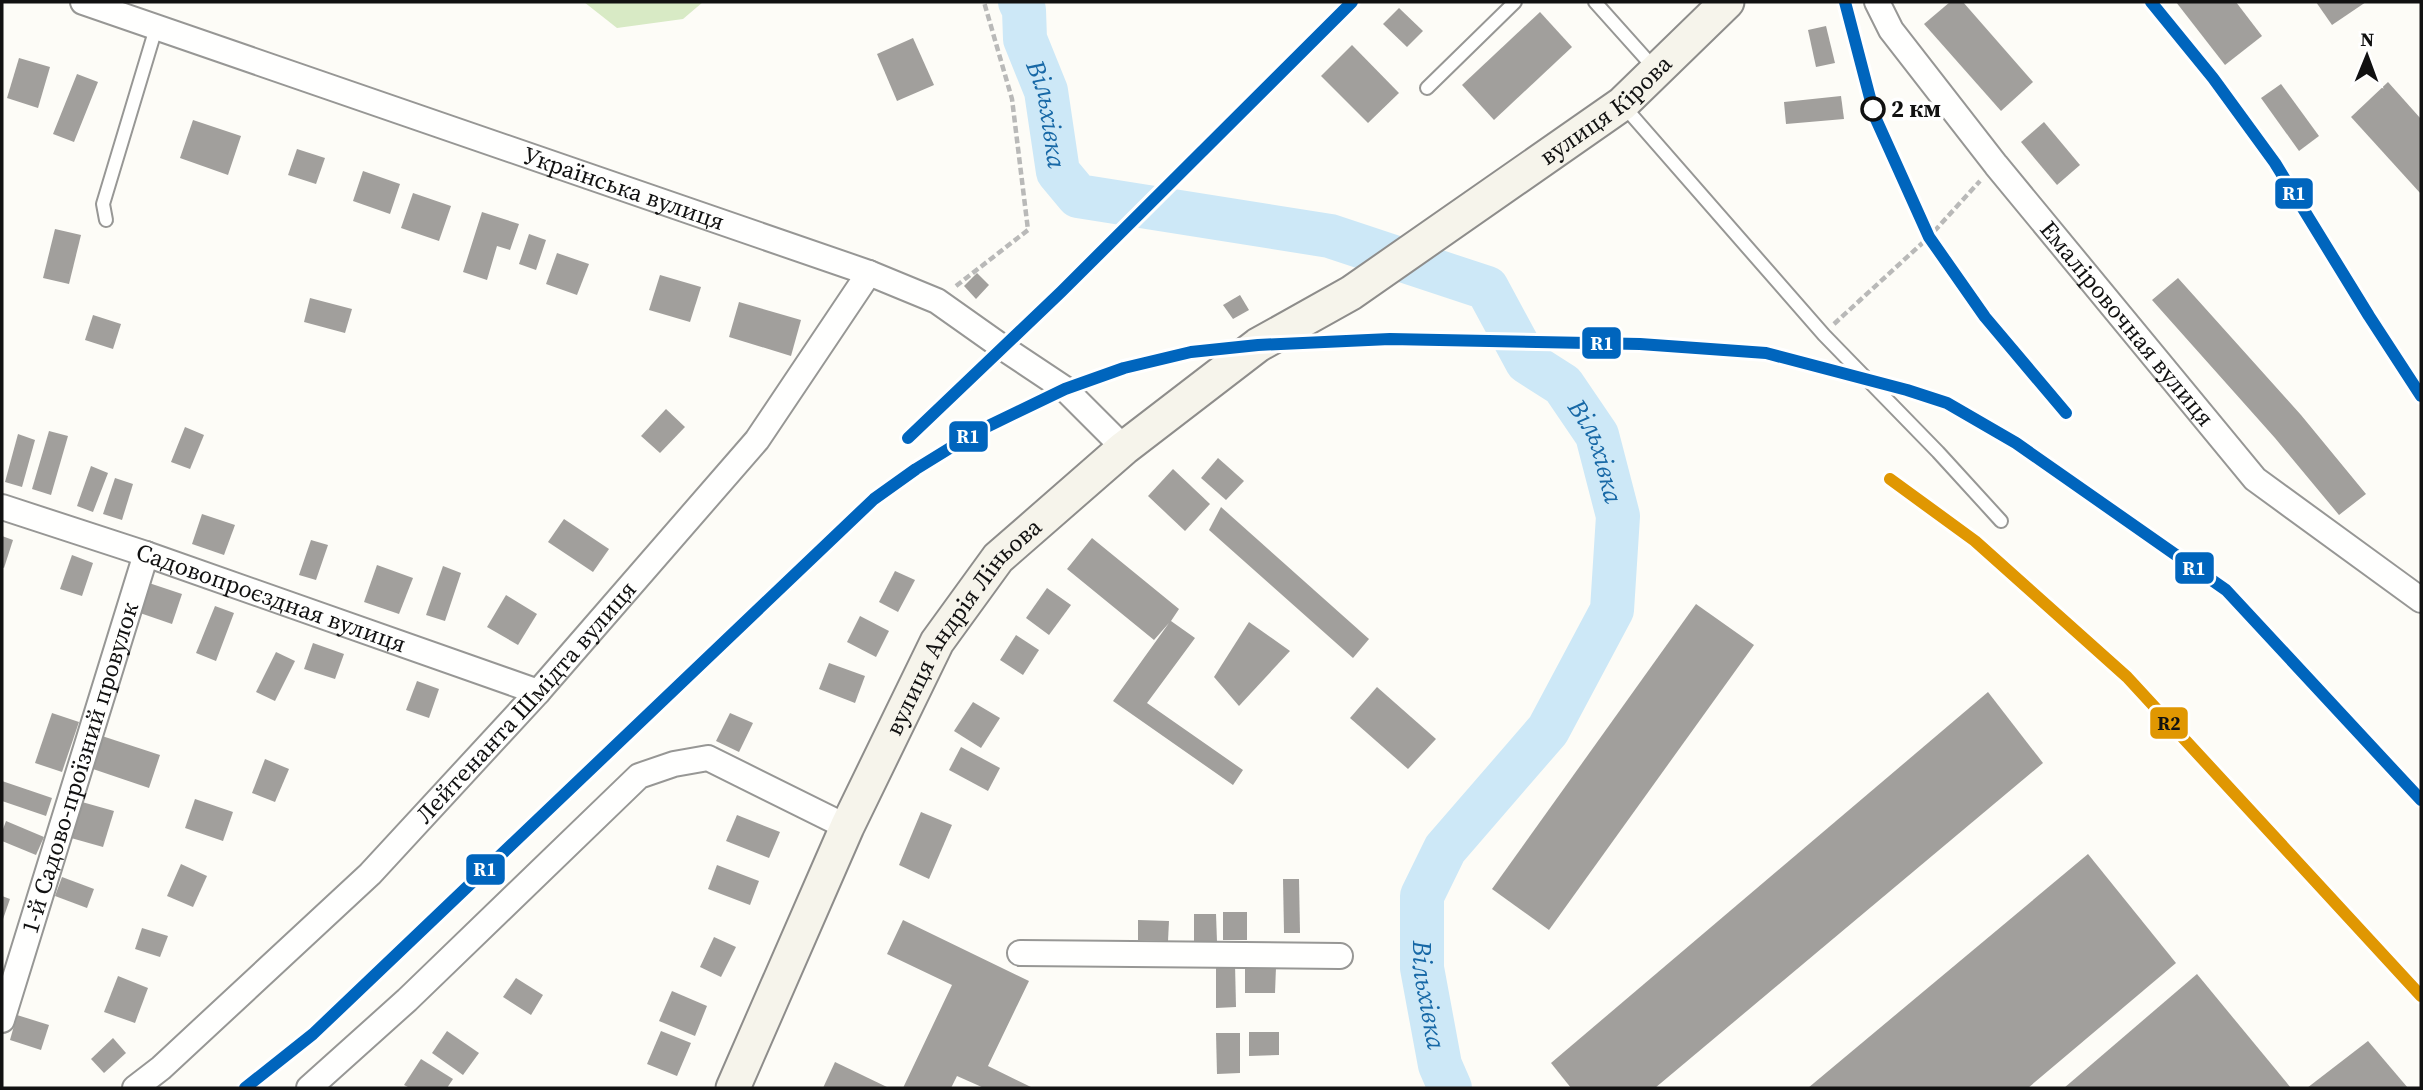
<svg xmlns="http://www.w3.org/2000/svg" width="2423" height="1090" font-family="'Source Serif 4',serif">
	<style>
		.forest { fill: #d8eac5 }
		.water { fill: #cde8f7 }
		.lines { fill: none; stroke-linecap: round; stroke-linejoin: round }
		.river { stroke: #cde8f7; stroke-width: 44 }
		.building { fill: #a19f9c }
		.lane-casing { stroke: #979795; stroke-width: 16 }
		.street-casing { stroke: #979795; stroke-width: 28 }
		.secondary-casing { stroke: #8e8d8b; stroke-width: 37 }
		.path { stroke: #b9b9b8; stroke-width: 4.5; stroke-dasharray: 7 3.5; stroke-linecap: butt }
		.lane { stroke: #fffffe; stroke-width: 12 }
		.street { stroke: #fffffe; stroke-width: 24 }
		.secondary { stroke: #f6f4eb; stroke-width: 33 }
		.rail-1-casing { stroke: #fff; stroke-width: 18 }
		.rail-2-casing { stroke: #fff; stroke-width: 18 }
		.rail-1 { stroke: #0065bd; stroke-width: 12 }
		.rail-2 { stroke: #e09702; stroke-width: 12 }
		.stop-dot { fill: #fff; stroke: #111; stroke-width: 3.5 }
		.labels { text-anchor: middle; stroke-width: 7; stroke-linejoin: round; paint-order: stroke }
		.street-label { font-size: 24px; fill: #111; stroke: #fff }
		.stop-label { font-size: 24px; font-weight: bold; fill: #111; stroke: #fff; text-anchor: start }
		.water-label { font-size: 26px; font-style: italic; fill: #1768a6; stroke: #fff }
		.line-badge { stroke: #fff; stroke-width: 2.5 }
		.badge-label { font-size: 19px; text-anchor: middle; font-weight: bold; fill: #fff }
		.pale-badge-label { font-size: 19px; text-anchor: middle; font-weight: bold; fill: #111 }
	</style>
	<rect width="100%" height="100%" fill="#fdfcf7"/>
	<polygon class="forest" points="584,2 703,2 683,19 617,28"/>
	<polygon class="water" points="1007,2 1033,2 1068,134 1070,156 1048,155 1044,117 1027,80 1012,36"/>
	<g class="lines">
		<path class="river" id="s1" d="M1020,2l4,8 1,29 21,52 12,81 20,24 252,40 157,52 40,74 36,23 34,50 21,81 -6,94 -64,120 -103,119 -23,47v72l18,97 10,23"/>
	</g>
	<g class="building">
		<polygon points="1950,2 1963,2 2033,82 2001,111 1924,24"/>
		<polygon points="2176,2 2236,2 2262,36 2225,65"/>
		<polygon points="2316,2 2366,2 2332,25"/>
		<polygon points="1399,8 1423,31 1407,47 1383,24"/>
		<polygon points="1540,12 1572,47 1494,120 1462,85"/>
		<polygon points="1826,26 1835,63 1816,67 1808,30"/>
		<polygon points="913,38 934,85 897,101 877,54"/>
		<polygon points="1352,45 1399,93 1368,123 1321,76"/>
		<polygon points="19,58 50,67 38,108 7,98"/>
		<polygon points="77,74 98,82 74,142 53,134"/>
		<polygon points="2388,82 2421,119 2421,194 2351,117"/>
		<polygon points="2281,84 2319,136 2299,151 2261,98"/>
		<polygon points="1841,96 1844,119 1786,124 1784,102"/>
		<polygon points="193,120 241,136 228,175 180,158"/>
		<polygon points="2044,122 2080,165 2057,185 2021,142"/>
		<polygon points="297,149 325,158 316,184 288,175"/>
		<polygon points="363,171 400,184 390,214 353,201"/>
		<polygon points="413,193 451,206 439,241 401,228"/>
		<polygon points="482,212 519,224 510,250 497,246 487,280 463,272"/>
		<polygon points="55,229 81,235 69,284 43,278"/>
		<polygon points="529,234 546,240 536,270 519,264"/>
		<polygon points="557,253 589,264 577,295 546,284"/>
		<polygon points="977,273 989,285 976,299 964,286"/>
		<polygon points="660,275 701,287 690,322 649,310"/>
		<polygon points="2178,278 2301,415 2366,494 2339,515 2275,438 2152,300"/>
		<polygon points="1240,295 1249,310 1233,319 1223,305"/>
		<polygon points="310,298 352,309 345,333 304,322"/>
		<polygon points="739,302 801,320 791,356 729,337"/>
		<polygon points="93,315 121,324 113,349 85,340"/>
		<polygon points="666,409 685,427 660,453 641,436"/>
		<polygon points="185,427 204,435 190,469 171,462"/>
		<polygon points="49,431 68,436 51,495 32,489"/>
		<polygon points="18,434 35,440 22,487 5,482"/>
		<polygon points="1218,458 1244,481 1226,500 1201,478"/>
		<polygon points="91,466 108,473 93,512 77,506"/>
		<polygon points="1173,469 1210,504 1185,531 1148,496"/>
		<polygon points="115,478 133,484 122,520 103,514"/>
		<polygon points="1221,507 1369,639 1353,658 1209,530"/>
		<polygon points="202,514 235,525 224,555 192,544"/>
		<polygon points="564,519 609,549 593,572 548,542"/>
		<polygon points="2,536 13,540 4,568 2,567"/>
		<polygon points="1092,538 1179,609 1171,621 1195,638 1147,703 1243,770 1233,785 1113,701 1169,623 1154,640 1067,569"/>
		<polygon points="311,540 328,545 316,580 299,575"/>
		<polygon points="72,555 93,563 82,596 60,589"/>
		<polygon points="377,565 413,578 399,614 364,602"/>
		<polygon points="443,566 461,573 445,621 426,615"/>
		<polygon points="895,571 915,580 898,612 879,602"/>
		<polygon points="149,583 182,594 172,624 140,613"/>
		<polygon points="1047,588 1071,605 1049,635 1026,618"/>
		<polygon points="506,595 537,614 518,645 487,627"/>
		<polygon points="1696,604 1754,645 1549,930 1492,889"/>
		<polygon points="215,606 234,613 216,661 196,653"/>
		<polygon points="860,616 889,631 876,657 847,642"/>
		<polygon points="1249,622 1290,651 1239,706 1214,677"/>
		<polygon points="1016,635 1039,650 1023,675 1000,660"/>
		<polygon points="313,643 344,654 335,679 304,669"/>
		<polygon points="276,652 295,661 275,701 256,692"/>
		<polygon points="829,663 865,676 855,703 819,689"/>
		<polygon points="417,681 439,689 429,718 406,710"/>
		<polygon points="1377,687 1436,739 1408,769 1350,718"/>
		<polygon points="1988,692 2043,763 1655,1088 1571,1088 1551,1063"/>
		<polygon points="973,702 1000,718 981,748 954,731"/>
		<polygon points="52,713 79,722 62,772 35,763"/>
		<polygon points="730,713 753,723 739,752 716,741"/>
		<polygon points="102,736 160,755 149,788 90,768"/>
		<polygon points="961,747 1000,768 988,791 949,770"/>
		<polygon points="265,759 289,769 275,802 252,793"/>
		<polygon points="2,781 52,798 46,816 2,801"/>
		<polygon points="195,799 233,812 223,841 185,828"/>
		<polygon points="82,802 114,811 103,847 71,838"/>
		<polygon points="921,812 952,825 929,879 899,865"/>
		<polygon points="737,815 780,832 769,858 726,841"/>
		<polygon points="6,821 44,837 36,855 2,841 2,832"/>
		<polygon points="2088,854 2176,963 2028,1088 1808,1088"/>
		<polygon points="181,864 207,876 193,907 167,896"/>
		<polygon points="717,865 759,881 750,905 708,889"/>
		<polygon points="62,877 94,889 87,908 55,896"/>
		<polygon points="1283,879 1299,879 1300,933 1284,933"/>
		<polygon points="2,896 10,899 2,922"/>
		<rect x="1223" y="912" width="24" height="28"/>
		<polygon points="1194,914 1216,914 1217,942 1194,942"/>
		<polygon points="903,920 1029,981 988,1066 1033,1088 984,1088 957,1076 951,1088 903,1088 952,985 887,954"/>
		<polygon points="1138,920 1169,921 1168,941 1138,940"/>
		<polygon points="142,928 168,936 160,957 135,949"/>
		<polygon points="714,937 736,947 721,977 700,967"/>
		<polygon points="1235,964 1236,1007 1216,1008 1216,965"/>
		<polygon points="1245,967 1276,967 1275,993 1245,993"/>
		<polygon points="2197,974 2291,1088 2064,1088"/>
		<polygon points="118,976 148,988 135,1023 104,1012"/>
		<polygon points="516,978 543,995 531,1015 503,997"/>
		<polygon points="672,991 707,1006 695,1036 659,1021"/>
		<polygon points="17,1015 49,1025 41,1050 10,1040"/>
		<polygon points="447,1031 479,1053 463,1075 432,1053"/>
		<polygon points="661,1031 691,1043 677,1076 647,1064"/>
		<polygon points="1249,1032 1279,1032 1279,1055 1249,1056"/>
		<polygon points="1216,1033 1240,1033 1240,1073 1217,1074"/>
		<polygon points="113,1038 126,1053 104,1073 91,1059"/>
		<polygon points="2368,1041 2408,1088 2307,1088"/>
		<polygon points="421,1059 453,1079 447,1088 410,1088 404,1085"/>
		<polygon points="835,1062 889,1088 823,1088"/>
	</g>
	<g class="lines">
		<g class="lane-casing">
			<g id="lane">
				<polyline points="1595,2 1655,69"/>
				<polyline points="1427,88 1515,2"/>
				<polyline points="1622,104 1824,335 1938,452 2001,521"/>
				<polyline points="106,220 103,204 156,28"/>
			</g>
		</g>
		<g class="street-casing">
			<g id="street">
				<path id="s2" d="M83,2l786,271 68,28 65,46 63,42 59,59"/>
				<path id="s3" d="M1877,2l14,28 105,135 259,314 166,121"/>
				<path id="s4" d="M2,507l144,47 392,138"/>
				<polyline points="1020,953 1340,956"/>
				<path id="s5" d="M2,1020l144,-466"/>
				<path id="s6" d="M135,1088l26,-20 209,-194 168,-182 219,-252 112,-167"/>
				<polyline points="309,1088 407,1000 639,776 674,764 708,758 847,827"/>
			</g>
		</g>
		<g class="secondary-casing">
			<g id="secondary">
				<path id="s7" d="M733,1088l114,-261 90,-185 61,-84 126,-110 134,-103 93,-52 271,-189 105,-102"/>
			</g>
		</g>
		<g class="path">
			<polyline points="956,286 1028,230 1012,99 984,2"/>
			<polyline points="1834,324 1929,237 1980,181"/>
		</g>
		<use href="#lane" class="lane"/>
		<use href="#street" class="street"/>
		<use href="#secondary" class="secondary"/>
		<g class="rail-1-casing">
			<g id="rail-1">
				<polyline points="1845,2 1875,117 1929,237 1985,317 2066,413"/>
				<polyline points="2151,2 2213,78 2275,163 2369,316 2421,396"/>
				<polyline points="908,438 1061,292 1352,2"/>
				<polyline points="245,1088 313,1034 874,499 916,469 976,432 1065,389 1124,368 1191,352 1258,345 1390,339 1640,344 1766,353 1907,390 1947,403 2016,443 2226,590 2421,800"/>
			</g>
		</g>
		<g class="rail-2-casing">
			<polyline id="rail-2" points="1890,479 1975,541 2127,677 2421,996"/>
		</g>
		<use href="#rail-1" class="rail-1"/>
		<use href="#rail-2" class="rail-2"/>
	</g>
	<circle class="stop-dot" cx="1873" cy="109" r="11"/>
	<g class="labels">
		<g class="street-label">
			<text dy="8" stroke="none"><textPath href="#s7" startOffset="1351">вулиця Кірова</textPath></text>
			<text dy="8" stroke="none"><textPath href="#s2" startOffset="572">Українська вулиця</textPath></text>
			<text dy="8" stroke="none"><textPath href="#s3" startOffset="408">Емаліровочная вулиця</textPath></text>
			<text dy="8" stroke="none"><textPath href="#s4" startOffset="284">Садовопроєздная вулиця</textPath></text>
			<text dy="8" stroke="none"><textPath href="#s7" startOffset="518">вулиця Андрія Ліньова</textPath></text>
			<text dy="8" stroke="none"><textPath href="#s6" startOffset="550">Лейтенанта Шмідта вулиця</textPath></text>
			<text dy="8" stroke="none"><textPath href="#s5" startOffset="264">1-й Садово-проїзний провулок</textPath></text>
		</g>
		<g class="stop-label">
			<text x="1891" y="117">2 км</text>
		</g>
		<g class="water-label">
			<text dy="9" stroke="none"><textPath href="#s1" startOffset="117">Вільхівка</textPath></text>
			<text dy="9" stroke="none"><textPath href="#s1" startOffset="830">Вільхівка</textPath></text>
			<text dy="9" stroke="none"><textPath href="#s1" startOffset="1438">Вільхівка</textPath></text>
		</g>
	</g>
	<g class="line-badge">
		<rect x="2274" y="177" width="40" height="33" rx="7" fill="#0065bd"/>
		<rect x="1581" y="326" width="41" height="34" rx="7" fill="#0065bd"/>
		<rect x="948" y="420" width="41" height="33" rx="7" fill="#0065bd"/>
		<rect x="2174" y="551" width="41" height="34" rx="7" fill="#0065bd"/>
		<rect x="2149" y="706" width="40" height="34" rx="7" fill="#e09702"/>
		<rect x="465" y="853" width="41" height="33" rx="7" fill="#0065bd"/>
	</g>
	<g class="badge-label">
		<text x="2294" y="200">R1</text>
		<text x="1602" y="350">R1</text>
		<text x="968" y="443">R1</text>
		<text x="2194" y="575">R1</text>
		<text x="485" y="876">R1</text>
	</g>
	<g class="pale-badge-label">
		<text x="2169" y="730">R2</text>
	</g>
	<rect width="2423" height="1090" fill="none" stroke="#111111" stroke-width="7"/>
	<g transform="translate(2367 56) rotate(1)" stroke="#ffffff" stroke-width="5" paint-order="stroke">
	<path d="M0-5L12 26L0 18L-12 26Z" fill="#111111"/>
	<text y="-10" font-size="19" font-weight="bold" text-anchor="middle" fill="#111111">N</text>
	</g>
</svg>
